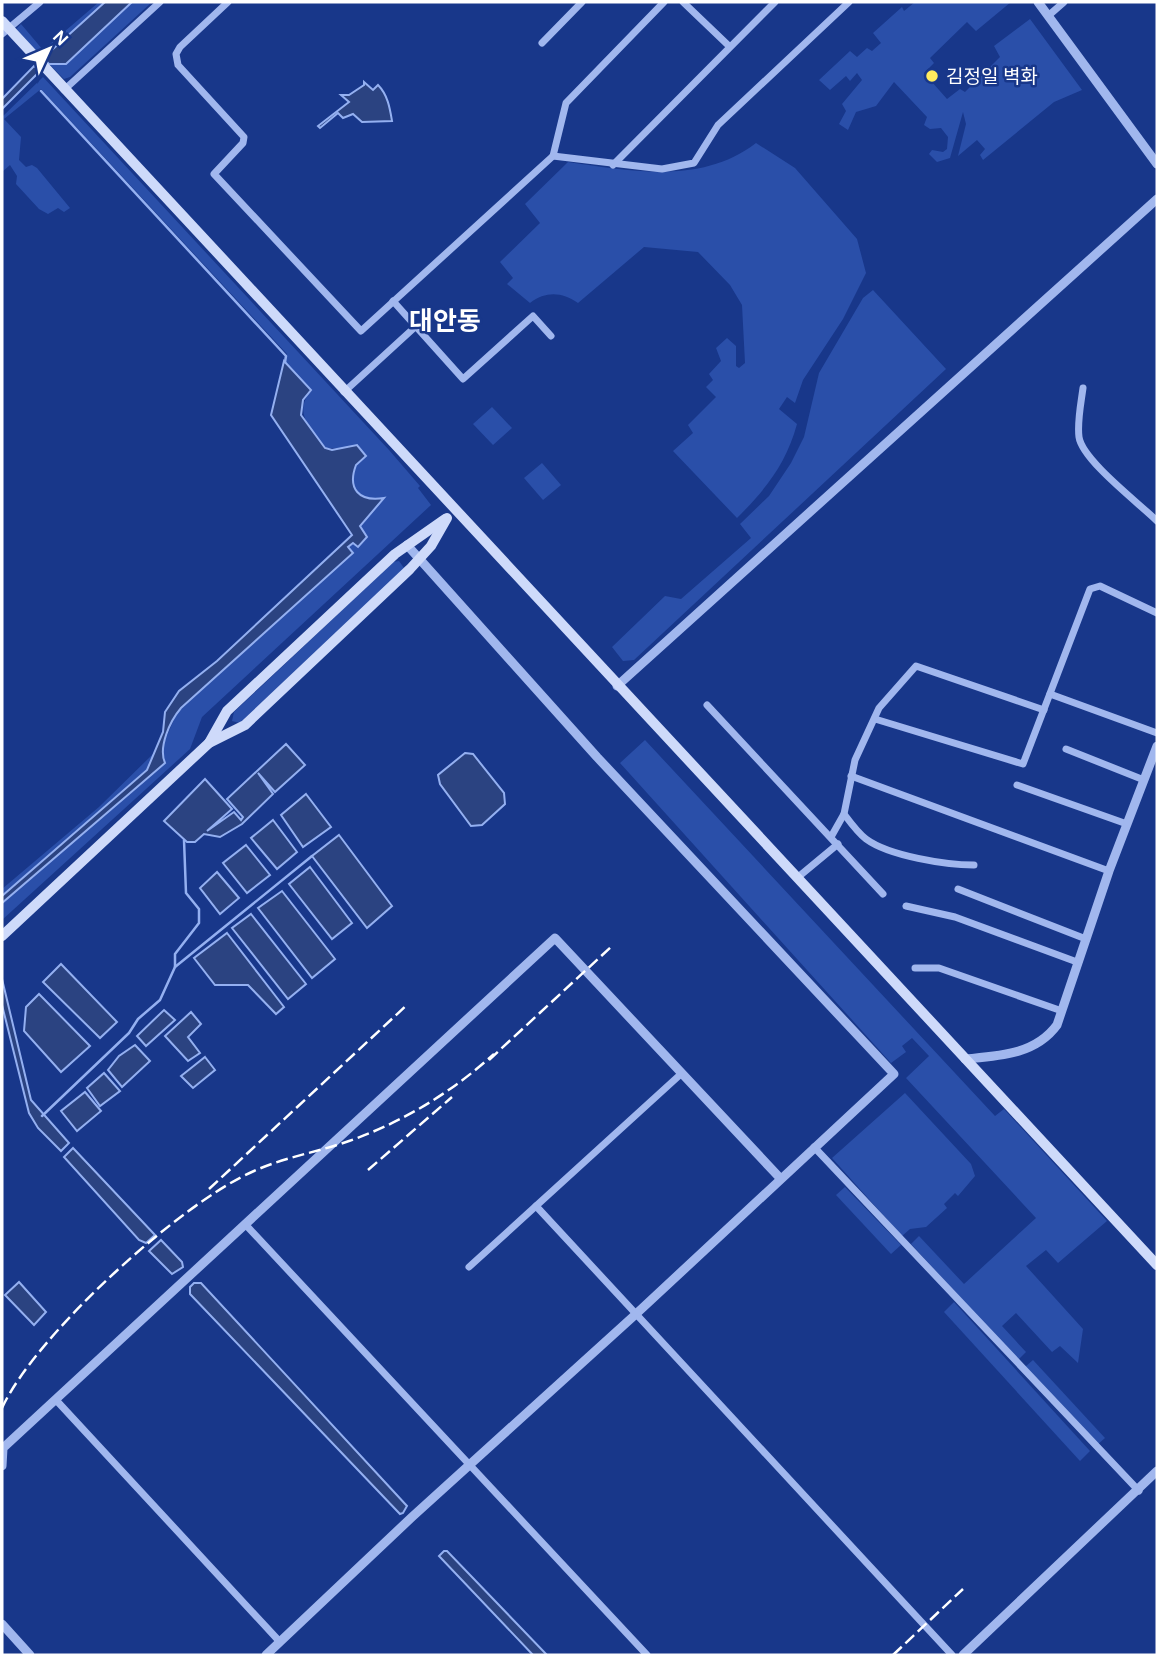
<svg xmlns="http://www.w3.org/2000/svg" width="1159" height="1657" font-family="Karla,'Noto Sans KR',sans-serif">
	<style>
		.green { fill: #2a4fa9 }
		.water { fill: #2b4381; stroke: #94b0f1; stroke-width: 2 }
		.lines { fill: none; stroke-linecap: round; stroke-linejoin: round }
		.stream { stroke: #94b0f1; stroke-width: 2.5 }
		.minor { stroke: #a1b7ee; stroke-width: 7 }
		.tertiary { stroke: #a1b7ee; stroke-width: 9 }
		.secondary { stroke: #cedafa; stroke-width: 10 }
		.rail { stroke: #fff; stroke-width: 2.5; stroke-dasharray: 12 5; stroke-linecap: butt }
		.poi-dot { fill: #ffeb5e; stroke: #18378a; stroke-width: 2.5 }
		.labels { text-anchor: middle; stroke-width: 5; stroke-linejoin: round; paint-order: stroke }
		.poi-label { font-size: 19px; fill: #fff; stroke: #18378a; text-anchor: start }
		.district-label { font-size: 26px; font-weight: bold; fill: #fff; stroke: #18378a }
	</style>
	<rect width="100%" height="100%" fill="#18378a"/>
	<g class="green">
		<polygon points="99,2 105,2 43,58 14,31 21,24 43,50"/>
		<polygon points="132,2 152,2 70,77 64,79 49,64 66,63"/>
		<polygon points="915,2 1011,2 976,31 967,22 930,58 934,63 924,73 947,99 960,89 965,92 1000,57 994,46 1030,19 1082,90 1054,102 983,160 980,155 985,149 977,140 958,156 966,124 963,112 950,158 937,162 929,154 932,150 943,152 947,149 948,137 941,128 930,129 924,125 927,117 894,82 876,106 856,112 848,130 839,124 846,111 842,104 862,80 857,73 850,81 846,76 830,90 819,80 850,51 857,57 867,48 872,51 881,43 873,33 902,7 904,11"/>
		<path d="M43,77l346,373 31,36 -2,2 13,17 -229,212 -12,32 -188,171v-17l163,-140 -4,-14 16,-36 175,-160 -4,-6 12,-21 23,-27h-15l-12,-5 -4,-15 4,-15 -12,-16h-19c-15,-21 -32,-34 -14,-58l-26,-28 2,-8 -246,-265 -37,30 17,18 -2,23 7,7 6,-2 5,3 33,40 -6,4 -6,-4 -10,6 -9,-5 -23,-25 1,-8 -7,-11 -8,7v-55z"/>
		<path d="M756,143l39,25 62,71 9,34 -23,46 -40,61 -8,23 -8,-6 -8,12 18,15c-11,40 -31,65 -60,94l-64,-67 20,-18 -5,-8 28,-28 -10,-10 7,-7 -4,-6 12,-13 -5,-13 11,-10 9,8v20l3,2 6,-5 -3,-58 -12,-20 -32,-33 -54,-5 -66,56c-16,-11 -32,-12 -48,0l-23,-19 6,-6 -13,-16 40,-39 -15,-19 43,-42c62,9 134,23 188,-19z"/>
		<polygon points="873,290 946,369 634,660 623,661 612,647 665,596 681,599 751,538 740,524 769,496 791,463 804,437 819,373 863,298"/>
		<polygon points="492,407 512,428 493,445 473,424"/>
		<polygon points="542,463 561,485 543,500 524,478"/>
		<polygon points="399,561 404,568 400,573 240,723 232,721 234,712 393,562"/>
		<polygon points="645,740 995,1116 1004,1109 1107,1221 1058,1263 1046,1250 1026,1266 1083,1329 1078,1363 1060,1346 1052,1352 1016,1313 1002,1326 1026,1352 1018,1360 911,1244 919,1236 964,1284 1036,1218 906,1078 929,1056 912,1038 902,1046 906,1052 891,1063 620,763"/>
		<polygon points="153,754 153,760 147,770 2,896 2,889 99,807"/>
		<polygon points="905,1093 971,1164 975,1176 958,1196 955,1193 944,1204 947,1208 926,1227 910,1229 902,1236 832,1158"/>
		<polygon points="845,1187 901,1245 891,1254 836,1195"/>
		<polygon points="954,1302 1090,1451 1080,1461 944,1312"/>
		<polygon points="1033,1360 1105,1438 1097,1445 1025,1367"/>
	</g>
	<g class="water">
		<polygon points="105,2 132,2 66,64 49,64 43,58"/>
		<polygon points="34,66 40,71 2,109 2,99"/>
		<path d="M364,82l9,8 5,-5c10,10 12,24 14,36l-30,1 -9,-8 -10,4 -5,-5 -18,15 -2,-2 31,-24 -8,-7h8l15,-10z"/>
		<path d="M284,361l27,29 -8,10 -2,15 24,33 7,2 25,-5 9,11 -10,9c-9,24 3,37 28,33l-24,28 7,11 -9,10 -5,-4 -5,4 5,6 -172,155c-11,13 -23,39 -16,55l-163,140v-7l145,-126 16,-38 2,-20 14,-21 38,-30 135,-126 -81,-120z"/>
		<polygon points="286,744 305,765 275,792 258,773 273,794 242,824 220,837 204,834 195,842 187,842 164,821 205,779 232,809 207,831 234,812 241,820 243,817 227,799"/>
		<polygon points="465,753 473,754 504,793 505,804 482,825 471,826 440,784 438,775"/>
		<polygon points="306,794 331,827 303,847 281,815"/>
		<polygon points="273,820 297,852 277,869 251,838"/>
		<polygon points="339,835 392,906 367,928 312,856"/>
		<polygon points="246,845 270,875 247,893 223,863"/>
		<polygon points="310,867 352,923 332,939 289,884"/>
		<polygon points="217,872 239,898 220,914 200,888"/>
		<polygon points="282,891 335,959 312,978 258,908"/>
		<polygon points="251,914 306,984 288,999 232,928"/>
		<polygon points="227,933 284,1007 276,1014 248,985 215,985 194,958"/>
		<polygon points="61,964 117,1022 100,1038 43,982"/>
		<polygon points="2,979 31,1100 69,1143 61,1151 38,1128 29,1113 2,1005"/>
		<polygon points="39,994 90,1046 61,1072 24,1031 26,1007"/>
		<polygon points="164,1010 175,1020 146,1046 137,1036"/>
		<polygon points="191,1012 201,1024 188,1037 200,1053 188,1061 165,1036"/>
		<polygon points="135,1045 150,1061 122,1087 108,1070 119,1056"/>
		<polygon points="205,1057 215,1070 193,1088 181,1076"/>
		<polygon points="104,1073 120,1091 100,1106 87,1088"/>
		<polygon points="85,1092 101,1111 77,1131 61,1111"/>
		<polygon points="73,1148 155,1235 146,1243 139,1240 64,1157"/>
		<polygon points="161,1240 182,1262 183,1267 172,1274 149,1251"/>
		<polygon points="19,1282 46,1312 34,1325 5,1295"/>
		<polygon points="194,1283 201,1283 407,1506 403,1513 400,1514 190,1294 190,1287"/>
		<polygon points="444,1551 447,1551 547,1655 533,1655 439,1556"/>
	</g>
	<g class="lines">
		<g class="stream">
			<polyline points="41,91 286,356 285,362"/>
			<polyline points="175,967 312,856"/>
			<polyline points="42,1116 129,1033 138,1019 160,1000 175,967 175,954 199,923 199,909 186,893 184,840"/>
		</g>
		<g class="minor">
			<polyline points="228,2 180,47 176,54 178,65 244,137 243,143 214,174 361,331 553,156 566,103 664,2"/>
			<polyline points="683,2 729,46"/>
			<polyline points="1048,16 1064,2"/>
			<polyline points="2,34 40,2"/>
			<polyline points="542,43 582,2"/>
			<polyline points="64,90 160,2"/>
			<polyline points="553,156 662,169 694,163 718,125 849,2"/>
			<polyline points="613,165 775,2"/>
			<polyline points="393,301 463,379 533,316 551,336"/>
			<path d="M1083,388c-2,15 -6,34 -4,49 3,23 61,67 78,84"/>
			<polyline points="344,392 415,327"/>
			<polyline points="1050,694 1157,733"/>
			<polyline points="707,705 883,894"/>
			<polyline points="875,719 1023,764 1090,589 1100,586 1157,613"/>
			<polyline points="1066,749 1144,780"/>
			<polyline points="851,776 1109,871"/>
			<polyline points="1017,785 1127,824"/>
			<polyline points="831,837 844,814"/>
			<path d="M974,865c-28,0 -85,-9 -108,-26 -8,-6 -16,-17 -22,-25l11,-54 24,-52 37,-42 128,44"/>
			<polyline points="797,878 838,844"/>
			<polyline points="958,889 1086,939"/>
			<polyline points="906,906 955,917 1077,962"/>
			<polyline points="915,968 939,968 1062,1011"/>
			<polyline points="814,1147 1139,1491"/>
			<polyline points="536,1206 952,1655"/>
			<polyline points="245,1224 647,1655"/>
			<polyline points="469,1267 682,1073"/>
			<polyline points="56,1400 280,1642"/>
		</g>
		<g class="tertiary">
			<polyline points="1038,2 1157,164"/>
			<polyline points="617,686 1157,199"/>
			<path d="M965,1059c33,-3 70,-4 92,-34l52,-154 48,-125"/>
			<polyline points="2,1466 3,1448 555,938 780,1178"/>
			<polyline points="2,1624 30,1655"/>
			<polyline points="266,1655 412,1517 636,1314 894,1074 597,757 407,545"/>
			<polyline points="963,1655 1157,1471"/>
		</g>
		<g class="secondary">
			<polyline points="2,21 1157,1265"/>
			<polyline points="209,743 227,711 395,554 445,519"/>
			<polyline points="2,936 209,743 245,725 410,569 431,546 447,518"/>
		</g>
		<g class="rail">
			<polyline points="489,1060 612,946"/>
			<polyline points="368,1170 452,1097"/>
			<polyline points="209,1189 408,1004"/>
			<path d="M2,1408c33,-72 178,-205 252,-237 31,-14 64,-19 95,-30 54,-19 103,-49 145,-87"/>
			<polyline points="893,1655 963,1589"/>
		</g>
	</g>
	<circle class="poi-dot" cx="932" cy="76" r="7"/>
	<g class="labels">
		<g class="poi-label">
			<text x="946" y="83">김정일 벽화</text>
		</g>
		<g class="district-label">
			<text x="445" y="330">대안동</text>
		</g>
	</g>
	<rect width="1159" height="1657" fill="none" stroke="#ffffff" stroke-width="7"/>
	<g transform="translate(49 49) rotate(46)" stroke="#18378a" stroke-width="5" paint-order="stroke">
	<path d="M0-5L12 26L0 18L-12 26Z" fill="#ffffff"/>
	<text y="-10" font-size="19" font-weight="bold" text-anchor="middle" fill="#ffffff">N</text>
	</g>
</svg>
